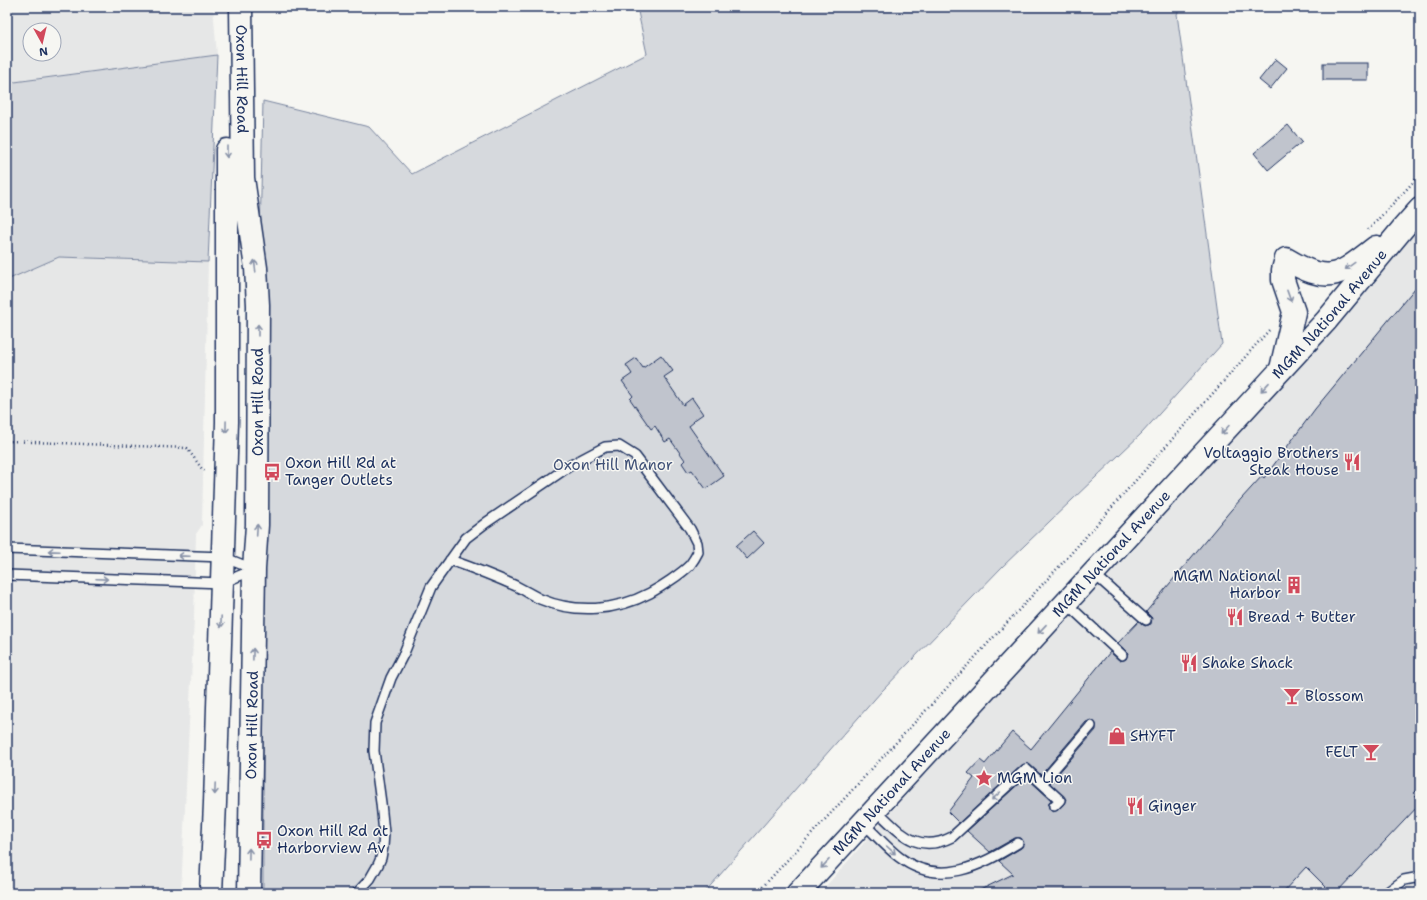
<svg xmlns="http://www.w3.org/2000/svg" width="1427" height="900" font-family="'Shantell Sans',sans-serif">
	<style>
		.built { fill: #e6e7e7; fill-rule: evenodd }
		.green { fill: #d6d9dd; stroke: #78849e }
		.building { fill: #c0c4cd; stroke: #1b2f5e }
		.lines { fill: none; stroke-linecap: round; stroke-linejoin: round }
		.service-casing { stroke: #1b2f5e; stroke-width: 12 }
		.secondary-casing { stroke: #1b2f5e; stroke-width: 25 }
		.path { stroke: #1b2f5e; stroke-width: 2.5; stroke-dasharray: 1 3; stroke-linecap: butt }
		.service { stroke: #f6f6f2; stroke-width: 9 }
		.secondary { stroke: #f6f6f2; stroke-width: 22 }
		.oneway { stroke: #8892a8 }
		.labels { text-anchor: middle; stroke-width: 3; stroke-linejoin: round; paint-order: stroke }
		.street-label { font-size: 15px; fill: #1b2f5e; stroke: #f6f6f2 }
		.poi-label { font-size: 15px; fill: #1b2f5e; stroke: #f6f6f2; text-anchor: start }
		.park-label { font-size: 15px; fill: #405177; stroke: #f6f6f2 }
	</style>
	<rect width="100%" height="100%" fill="#f6f6f2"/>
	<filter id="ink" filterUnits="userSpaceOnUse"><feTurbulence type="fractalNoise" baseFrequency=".025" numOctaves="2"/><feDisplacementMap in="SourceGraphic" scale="8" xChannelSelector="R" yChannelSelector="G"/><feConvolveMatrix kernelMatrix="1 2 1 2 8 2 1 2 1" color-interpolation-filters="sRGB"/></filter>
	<g filter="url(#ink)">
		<g class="built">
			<path d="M7,7h206l4,48 -210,28zM30,30h24v24h-24z"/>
			<polygon points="1420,210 1420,880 1407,893 820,893 1404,227"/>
			<polygon points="59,257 208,262 202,525 196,534 194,618 181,893 7,893 7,280"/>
		</g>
		<g class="green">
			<polygon points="637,7 1181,7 1177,14 1222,344 1142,433 1002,567 881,692 704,893 263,893 263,748 257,375 263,101 369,127 412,174 647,54"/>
			<polygon points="217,55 208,262 59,257 7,280 7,83"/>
		</g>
		<g class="building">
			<polygon points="1276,59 1287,68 1270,89 1259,80"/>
			<rect x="1323" y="63" width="45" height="17"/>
			<polygon points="1288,125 1302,142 1268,170 1254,153"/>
			<polygon points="1420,282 1420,786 1413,793 1420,800 1420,804 1336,893 1332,893 1306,867 1282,893 974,893 1013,874 999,861 1021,848 1024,843 1021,838 1015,838 990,852 967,831 1026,777 1051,800 1048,805 1050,810 1053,812 1058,810 1064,804 1066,799 1050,783 1096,730 1096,724 1092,720 1086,722 1041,775 1028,763 1022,765 959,823 948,812 974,778 968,773 980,760 985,764 1012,732 1031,749 1110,652 1120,661 1126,659 1128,653 1118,643 1139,621 1145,626 1151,624 1152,618 1146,612 1231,510 1262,476 1264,478 1315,409"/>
			<polygon points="661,355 673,371 664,377 683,405 692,398 703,414 693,421 694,422 689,426 724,476 706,489 692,470 688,472 682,463 685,460 670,439 665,442 655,426 651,429 630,399 633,396 622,381 632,374 626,365 636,358 643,368"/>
			<polygon points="753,531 764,543 747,559 736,546"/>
		</g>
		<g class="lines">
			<g class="service-casing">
				<g id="service">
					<polyline points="7,549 223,557 253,569"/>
					<polyline points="1093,573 1146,620"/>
					<polyline points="7,575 222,583 253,570"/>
					<polyline points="1066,603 1122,655"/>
					<polyline points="1042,783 1091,726"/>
					<path d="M875,809c25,23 41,46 77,28l74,-68 34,31 -6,6"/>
					<path d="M863,823c12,11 23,24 36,34 41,31 81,9 119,-14"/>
					<path d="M357,893l13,-14 8,-14 3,-7 2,-11 1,-14 -3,-30 -7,-52 1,-28 16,-45 13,-25 27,-66 35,-49 21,-16 84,-57 34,-18 14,-1 16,10 16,21 39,52 7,14 1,9c-2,4 -5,9 -8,13 -9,9 -29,22 -40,28 -34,18 -74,21 -110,6 -8,-4 -16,-9 -24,-13 -22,-10 -43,-18 -66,-26"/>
					<polyline points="1386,893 1404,880 1420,877"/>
				</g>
			</g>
			<g class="secondary-casing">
				<g id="secondary">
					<path id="s1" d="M241,7l2,171 13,90 2,37 -1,220 -3,44 -5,324"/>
					<path d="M1281,369l13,-57 -11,-32v-10l3,-11c45,27 53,16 90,-12"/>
					<polyline points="211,893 215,803 227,422 227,150"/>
					<path id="s2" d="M798,893l528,-572 78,-94 16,-18"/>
				</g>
			</g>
			<g class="path">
				<polyline points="1368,230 1420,175"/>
				<polyline points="7,441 187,448 202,469 206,471"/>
				<polyline points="757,893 1066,559 1270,329"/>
			</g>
			<use href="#service" class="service"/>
			<use href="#secondary" class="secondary"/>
		</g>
		<defs><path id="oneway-shaft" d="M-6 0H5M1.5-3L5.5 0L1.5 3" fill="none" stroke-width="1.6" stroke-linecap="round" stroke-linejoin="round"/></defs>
		<g class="oneway">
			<use href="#oneway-shaft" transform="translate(227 152) rotate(90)"/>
			<use href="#oneway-shaft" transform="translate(255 266) rotate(-97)"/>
			<use href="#oneway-shaft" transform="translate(1350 266) rotate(144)"/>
			<use href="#oneway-shaft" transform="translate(1289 296) rotate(70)"/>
			<use href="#oneway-shaft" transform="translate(258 330) rotate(-90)"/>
			<use href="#oneway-shaft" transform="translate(1265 387) rotate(133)"/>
			<use href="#oneway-shaft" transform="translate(226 427) rotate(91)"/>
			<use href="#oneway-shaft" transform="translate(1225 430) rotate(132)"/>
			<use href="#oneway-shaft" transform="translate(257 530) rotate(-87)"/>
			<use href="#oneway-shaft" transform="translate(54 551) rotate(-178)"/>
			<use href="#oneway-shaft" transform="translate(184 556) rotate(-178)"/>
			<use href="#oneway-shaft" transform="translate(102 579) rotate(2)"/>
			<use href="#oneway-shaft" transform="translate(221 622) rotate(92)"/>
			<use href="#oneway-shaft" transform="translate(1042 629) rotate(133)"/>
			<use href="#oneway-shaft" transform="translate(253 654) rotate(-89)"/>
			<use href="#oneway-shaft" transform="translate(215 789) rotate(92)"/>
			<use href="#oneway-shaft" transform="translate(996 796) rotate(138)"/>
			<use href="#oneway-shaft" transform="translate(891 850) rotate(42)"/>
			<use href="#oneway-shaft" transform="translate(249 854) rotate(-89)"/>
			<use href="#oneway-shaft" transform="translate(825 864) rotate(133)"/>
		</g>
	</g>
	<defs>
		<g id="restaurant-bare" transform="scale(1.38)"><path d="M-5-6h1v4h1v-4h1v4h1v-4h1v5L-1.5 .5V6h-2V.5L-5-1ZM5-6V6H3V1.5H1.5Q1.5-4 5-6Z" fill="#d1495b" stroke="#f6f6f2" stroke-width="2.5" paint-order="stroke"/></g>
		<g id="bus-bare" transform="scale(1.38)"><path d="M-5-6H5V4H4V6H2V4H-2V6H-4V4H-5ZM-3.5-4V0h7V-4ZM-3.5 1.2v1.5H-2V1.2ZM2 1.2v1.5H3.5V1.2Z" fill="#d1495b" stroke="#f6f6f2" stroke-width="2.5" paint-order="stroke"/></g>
		<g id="building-bare" transform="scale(1.38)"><path d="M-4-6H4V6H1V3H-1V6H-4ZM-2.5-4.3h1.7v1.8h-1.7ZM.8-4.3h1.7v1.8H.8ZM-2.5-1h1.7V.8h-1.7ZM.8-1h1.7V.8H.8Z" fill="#d1495b" stroke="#f6f6f2" stroke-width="2.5" paint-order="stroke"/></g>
		<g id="bar-bare" transform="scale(1.38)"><path d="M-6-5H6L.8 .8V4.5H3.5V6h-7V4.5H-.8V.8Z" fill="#d1495b" stroke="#f6f6f2" stroke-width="2.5" paint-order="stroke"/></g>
		<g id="shop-bare" transform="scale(1.38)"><path d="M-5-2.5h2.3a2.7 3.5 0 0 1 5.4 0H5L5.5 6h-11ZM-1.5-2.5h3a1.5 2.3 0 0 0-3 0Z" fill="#d1495b" stroke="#f6f6f2" stroke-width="2.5" paint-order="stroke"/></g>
		<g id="sight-bare" transform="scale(1.38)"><path d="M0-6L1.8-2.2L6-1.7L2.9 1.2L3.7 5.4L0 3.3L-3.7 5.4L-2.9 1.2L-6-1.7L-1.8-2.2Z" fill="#d1495b" stroke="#f6f6f2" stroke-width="2.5" paint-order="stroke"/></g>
	</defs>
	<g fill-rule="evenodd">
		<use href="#restaurant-bare" x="1352" y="462"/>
		<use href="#bus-bare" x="272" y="472"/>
		<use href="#building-bare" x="1294" y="585"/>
		<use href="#restaurant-bare" x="1235" y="617"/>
		<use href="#restaurant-bare" x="1189" y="663"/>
		<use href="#bar-bare" x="1292" y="696"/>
		<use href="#shop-bare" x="1117" y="736"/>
		<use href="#bar-bare" x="1371" y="752"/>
		<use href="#sight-bare" x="984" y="778"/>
		<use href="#restaurant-bare" x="1135" y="806"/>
		<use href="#bus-bare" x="264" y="840"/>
	</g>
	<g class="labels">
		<g class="street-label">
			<text dy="5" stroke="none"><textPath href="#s1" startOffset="72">Oxon Hill Road</textPath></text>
			<text dy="5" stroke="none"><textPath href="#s2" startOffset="786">MGM National Avenue</textPath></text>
			<text transform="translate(258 402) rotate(-90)" y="5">Oxon Hill Road</text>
			<text dy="5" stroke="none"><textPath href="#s2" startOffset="462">MGM National Avenue</textPath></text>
			<text transform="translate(252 725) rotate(-89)" y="5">Oxon Hill Road</text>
			<text dy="5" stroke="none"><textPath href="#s2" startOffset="138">MGM National Avenue</textPath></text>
		</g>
		<g class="poi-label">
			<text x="1339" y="458" text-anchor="end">Voltaggio Brothers<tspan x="1339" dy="17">Steak House</tspan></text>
			<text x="285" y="468">Oxon Hill Rd at<tspan x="285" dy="17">Tanger Outlets</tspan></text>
			<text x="1281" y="581" text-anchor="end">MGM National<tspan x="1281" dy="17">Harbor</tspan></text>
			<text x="1248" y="622">Bread + Butter</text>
			<text x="1202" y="668">Shake Shack</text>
			<text x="1305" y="701">Blossom</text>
			<text x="1130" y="741">SHYFT</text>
			<text x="1358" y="757" text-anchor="end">FELT</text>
			<text x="997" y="783">MGM Lion</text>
			<text x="1148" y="811">Ginger</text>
			<text x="277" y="836">Oxon Hill Rd at<tspan x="277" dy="17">Harborview Av</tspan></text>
		</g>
		<g class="park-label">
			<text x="613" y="470">Oxon Hill Manor</text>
		</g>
	</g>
	<rect width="1427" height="900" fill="none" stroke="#f6f6f2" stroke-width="24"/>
	<rect x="12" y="12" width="1403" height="876" fill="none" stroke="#1b2f5e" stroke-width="1.5" filter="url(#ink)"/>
	<g transform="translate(42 42) rotate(172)"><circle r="19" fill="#f6f6f2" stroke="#9ea6b7"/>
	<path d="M0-3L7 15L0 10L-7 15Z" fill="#d1495b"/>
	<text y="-6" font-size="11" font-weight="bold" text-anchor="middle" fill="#1b2f5e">N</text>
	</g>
</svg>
